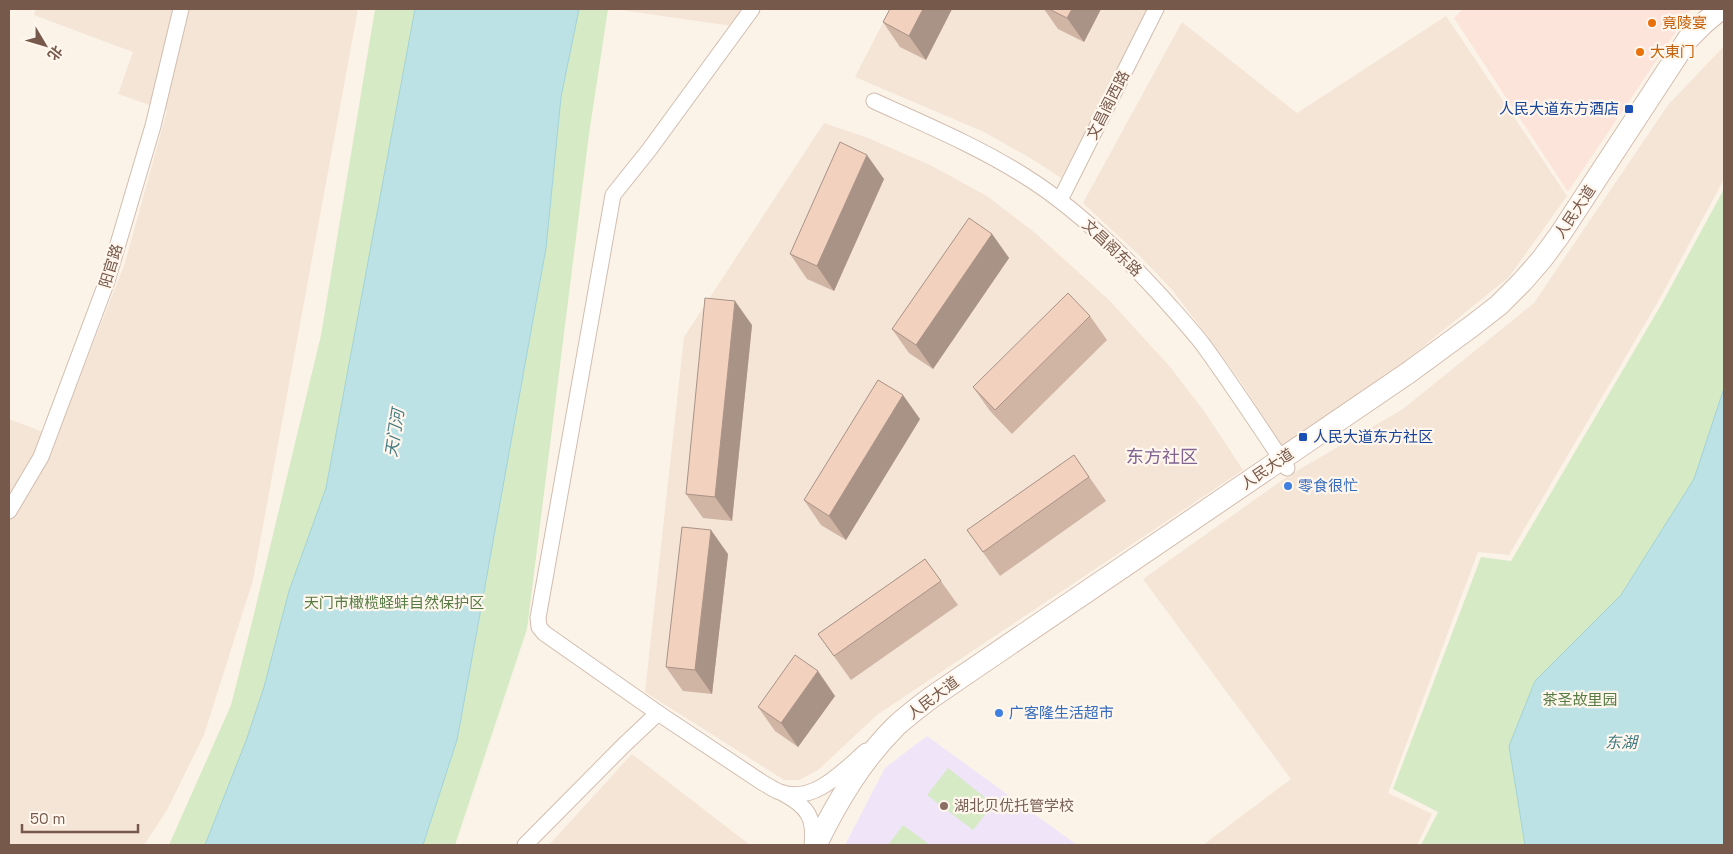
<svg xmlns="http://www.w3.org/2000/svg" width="1733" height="854" font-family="'Space Grotesk','Noto Sans SC',sans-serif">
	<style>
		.residential { fill: #f4e5d6 }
		.commercial { fill: #fce4db }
		.education { fill: #f0e4f9 }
		.green { fill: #d6eac5 }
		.water { fill: #bce2e6; stroke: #a2d3d8 }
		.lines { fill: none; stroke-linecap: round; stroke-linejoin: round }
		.minor-casing { stroke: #d1bdaf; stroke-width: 17 }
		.secondary-casing { stroke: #d4bcad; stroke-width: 23 }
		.minor { stroke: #fff; stroke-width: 15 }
		.secondary { stroke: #fff; stroke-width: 21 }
		.wall { fill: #d0b4a4 }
		.shaded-wall { fill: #a99286 }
		.building { fill: #f2d1bf; stroke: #a99286 }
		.food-dot { fill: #e8710a; stroke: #fff7ee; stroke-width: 2 }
		.transit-dot { fill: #1a4fb4; stroke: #fff7ee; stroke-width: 2 }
		.shop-dot { fill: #3f7fe0; stroke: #fff7ee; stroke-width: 2 }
		.education-dot { fill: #8d6e63; stroke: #fff7ee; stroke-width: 2 }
		.labels { text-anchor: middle; stroke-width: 4.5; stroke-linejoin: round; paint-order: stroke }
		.food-label { font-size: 15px; fill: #c56008; stroke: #fff7ee; text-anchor: start }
		.street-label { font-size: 15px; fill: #77594b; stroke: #fff7ee }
		.transit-label { font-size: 15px; fill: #164399; stroke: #fff7ee; text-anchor: end }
		.shop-label { font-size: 15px; fill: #366cbe; stroke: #fff7ee; text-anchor: start }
		.park-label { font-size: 15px; fill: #577c43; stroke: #fff7ee }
		.education-label { font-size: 15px; fill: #785e54; stroke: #fff7ee; text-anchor: start }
		.water-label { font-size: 16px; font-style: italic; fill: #427b83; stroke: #fff7ee }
		.quarter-label { font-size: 18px; fill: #806393; stroke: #fff7ee }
	</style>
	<rect width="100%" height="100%" fill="#fcf3e8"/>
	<g class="residential">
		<polygon points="36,9 358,9 253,580 204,735 167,810 144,845 9,845 9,419 56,437 125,263 167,111 118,94 133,52 34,15"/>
		<polygon points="621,9 749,9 739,27 621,10"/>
		<polygon points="890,9 1150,9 1061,178 1032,159 984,132 855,77"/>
		<polygon points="1446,16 1567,196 1509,277 1388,375 1282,446 1239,379 1174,292 1140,256 1083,203 1182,22 1297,113"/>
		<polygon points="1724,46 1724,179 1659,300 1509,555 1478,552 1388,793 1432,814 1417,845 1203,845 1291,779 1143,579 1288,476 1403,409 1534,303 1668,105"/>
		<polygon points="824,123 868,138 930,165 987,196 1034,232 1109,300 1171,368 1204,411 1243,470 877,715 818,770 799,780 784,780 645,692 684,337"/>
		<polygon points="632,754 750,845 549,845"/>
	</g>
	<polygon class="commercial" points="1463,9 1691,9 1568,192 1454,18"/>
	<polygon class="education" points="927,736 1077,845 845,845 885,768"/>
	<g class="green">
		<polygon points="375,9 608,9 589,134 527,629 455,845 169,845 231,705 252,622 321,335"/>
		<polygon points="1724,189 1724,845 1421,845 1438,812 1393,789 1481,557 1511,561 1661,305"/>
		<polygon points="948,768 993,804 973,830 927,795"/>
		<polygon points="903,825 930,845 888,845"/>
	</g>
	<g class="water">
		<polygon points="415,9 579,9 561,97 546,248 472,658 457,740 423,845 205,845 246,741 264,687 289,591 326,488"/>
		<polygon points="1724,388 1724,845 1525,845 1509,746 1535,681 1621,595 1694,479"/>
	</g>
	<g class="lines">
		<g class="minor-casing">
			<g id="minor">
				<path d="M874,101c50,23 101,44 149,74 52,32 98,77 139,122 14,16 29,32 42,49 29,40 56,81 83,122"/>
				<polyline points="1060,200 1156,9"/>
				<polyline points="9,511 41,457 107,281 153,126 181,9"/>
				<polyline points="658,713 544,633 539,627 538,618 613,195 649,150 752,9"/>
				<path d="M784,794c24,13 31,24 28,51"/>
				<path d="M525,845l99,-100 34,-32 105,70c6,3 11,7 17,9 33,13 64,-22 86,-41"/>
			</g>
		</g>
		<g class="secondary-casing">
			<path id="secondary" d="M816,845c21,-43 45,-84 80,-119 11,-10 24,-20 36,-29l476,-324 64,-47 27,-21 23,-23 20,-23 17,-23 129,-197 16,-16 17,-14"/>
		</g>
		<use href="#minor" class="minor"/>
		<use href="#secondary" class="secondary"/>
	</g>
	<g class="wall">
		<polygon points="890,9 952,9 926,60 900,47 883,22"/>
		<polygon points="1044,9 1101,9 1084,42 1058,29"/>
		<polygon points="884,179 834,291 807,279 790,254"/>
		<polygon points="992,234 1009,258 933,369 909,353 892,329"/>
		<polygon points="1090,316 1107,340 1012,434 990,411 973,387"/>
		<polygon points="752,325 732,521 703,518 686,494"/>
		<polygon points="920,419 846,540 821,525 804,500"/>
		<polygon points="1074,455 1106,501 1000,576 967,530"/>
		<polygon points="728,554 712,694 683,691 666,667"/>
		<polygon points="925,559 958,605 851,680 818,634"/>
		<polygon points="835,696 798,747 775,731 758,707"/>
	</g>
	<g class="shaded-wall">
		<polygon points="923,9 952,9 926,60 909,36"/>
		<polygon points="1072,9 1101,9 1084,42 1067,18"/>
		<polygon points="867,155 884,179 834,291 817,266"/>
		<polygon points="992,234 1009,258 933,369 916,345"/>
		<polygon points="735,301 752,325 732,521 715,497"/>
		<polygon points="903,395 920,419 846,540 829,516"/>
		<polygon points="711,530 728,554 712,694 695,670"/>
		<polygon points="818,671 835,696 798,747 781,723"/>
	</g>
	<g class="building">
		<polygon points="890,9 923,9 909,36 883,22"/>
		<polygon points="1049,9 1072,9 1067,18"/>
		<polygon points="840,142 867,155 817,266 790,254"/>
		<polygon points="969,218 992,234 916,345 892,329"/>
		<polygon points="1068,293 1090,316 995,410 973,387"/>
		<polygon points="705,298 735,301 715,497 686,494"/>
		<polygon points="878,380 903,395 829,516 804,500"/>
		<polygon points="1074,455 1089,477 983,552 967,530"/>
		<polygon points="682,527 711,530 695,670 666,667"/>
		<polygon points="925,559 941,581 834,656 818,634"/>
		<polygon points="795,655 818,671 781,723 758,707"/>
	</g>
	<g class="food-dot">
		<circle cx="1652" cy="23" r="5"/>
		<circle cx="1640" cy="52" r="5"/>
	</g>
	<g class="transit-dot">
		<rect x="1624" y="104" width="10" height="10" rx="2.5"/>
		<rect x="1298" y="432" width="10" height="10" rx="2.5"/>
	</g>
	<g class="shop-dot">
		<circle cx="1288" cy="486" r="5"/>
		<circle cx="999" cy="713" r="5"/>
	</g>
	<circle class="education-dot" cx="944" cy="806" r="5"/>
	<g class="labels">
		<g class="food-label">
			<text x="1662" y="28">竟陵宴</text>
			<text x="1650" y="57">大東门</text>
		</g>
		<g class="street-label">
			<text transform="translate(1108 105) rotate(-63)" y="5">文昌阁西路</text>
			<text transform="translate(1575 212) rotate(-56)" y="5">人民大道</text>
			<text transform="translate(1112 248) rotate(43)" y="5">文昌阁东路</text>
			<text transform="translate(111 266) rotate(-73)" y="5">阳官路</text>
			<text transform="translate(1267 469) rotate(-34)" y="5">人民大道</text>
			<text transform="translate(933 698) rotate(-37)" y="5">人民大道</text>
		</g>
		<g class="transit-label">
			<text x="1619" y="114">人民大道东方酒店</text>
			<text x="1313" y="442" text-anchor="start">人民大道东方社区</text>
		</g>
		<g class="shop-label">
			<text x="1298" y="491">零食很忙</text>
			<text x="1009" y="718">广客隆生活超市</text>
		</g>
		<g class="park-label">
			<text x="394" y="608">天门市橄榄蛏蚌自然保护区</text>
			<text x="1580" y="705">茶圣故里园</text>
		</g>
		<g class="education-label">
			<text x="954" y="811">湖北贝优托管学校</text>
		</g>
		<g class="water-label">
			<text transform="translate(394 433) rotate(-81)" y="6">天门河</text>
			<text x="1621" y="748">东湖</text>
		</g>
		<g class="quarter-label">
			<text x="1162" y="463">东方社区</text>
		</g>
	</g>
	<rect width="1733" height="854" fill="none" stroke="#77594b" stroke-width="20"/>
	<g transform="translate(45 45) rotate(128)" stroke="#fff7ee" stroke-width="4" paint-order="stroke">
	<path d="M0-4L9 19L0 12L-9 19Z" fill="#77594b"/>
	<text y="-8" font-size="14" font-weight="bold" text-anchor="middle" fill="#77594b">北</text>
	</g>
	<path d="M22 824v8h116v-8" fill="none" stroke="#77594b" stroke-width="2.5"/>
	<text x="30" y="824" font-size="15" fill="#77594b" stroke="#fff7ee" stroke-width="4" paint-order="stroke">50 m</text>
</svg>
